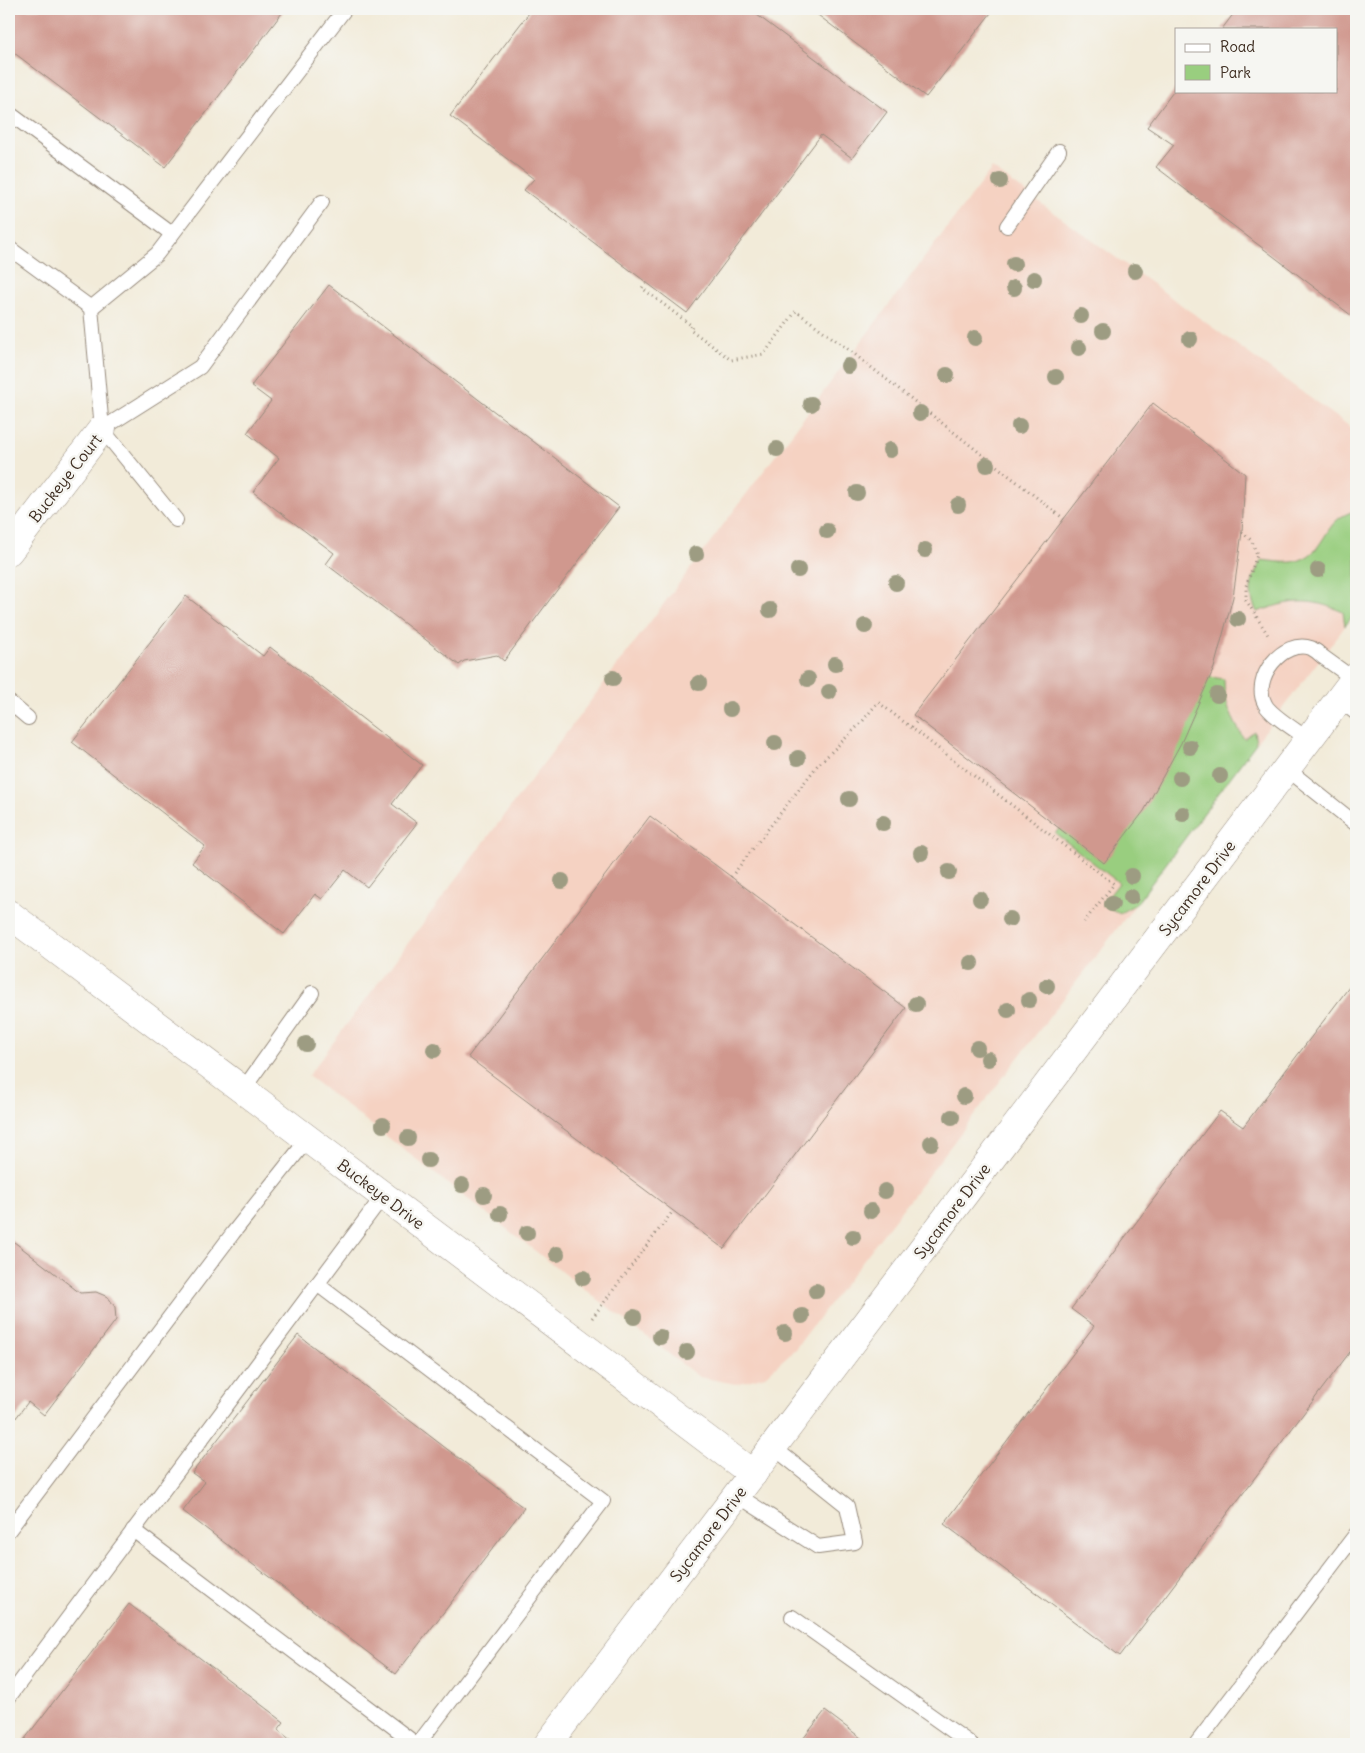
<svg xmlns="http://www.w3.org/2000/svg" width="1365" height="1753" font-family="Delius,sans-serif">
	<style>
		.built { fill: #f5d2c2 }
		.green { fill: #99ce7f; stroke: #6a7c4e }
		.building { fill: #d0988e }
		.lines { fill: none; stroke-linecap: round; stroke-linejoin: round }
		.service-casing { stroke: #968a7c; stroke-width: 16 }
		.minor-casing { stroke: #968a7c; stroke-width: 29 }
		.tertiary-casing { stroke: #968a7c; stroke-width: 29 }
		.path { stroke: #968a7c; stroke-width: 3; stroke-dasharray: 1 4; stroke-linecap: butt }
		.service { stroke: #fff; stroke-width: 14 }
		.minor { stroke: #fff; stroke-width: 28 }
		.tertiary { stroke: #fff; stroke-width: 28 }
		.tree { fill: #9d9c82 }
		.labels { text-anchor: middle; stroke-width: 5; stroke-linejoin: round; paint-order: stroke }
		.street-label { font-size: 16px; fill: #3b2a1e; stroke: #f6f6f2 }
	</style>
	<rect width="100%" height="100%" fill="#f6f6f2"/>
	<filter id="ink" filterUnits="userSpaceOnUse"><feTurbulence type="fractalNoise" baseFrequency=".02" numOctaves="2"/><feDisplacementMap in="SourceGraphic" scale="10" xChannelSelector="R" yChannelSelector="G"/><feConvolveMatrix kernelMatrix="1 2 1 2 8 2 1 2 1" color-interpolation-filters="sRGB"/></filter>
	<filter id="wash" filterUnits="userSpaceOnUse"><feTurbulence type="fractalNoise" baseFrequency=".0096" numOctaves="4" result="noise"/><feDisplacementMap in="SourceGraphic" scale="20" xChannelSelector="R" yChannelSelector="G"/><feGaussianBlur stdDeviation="1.12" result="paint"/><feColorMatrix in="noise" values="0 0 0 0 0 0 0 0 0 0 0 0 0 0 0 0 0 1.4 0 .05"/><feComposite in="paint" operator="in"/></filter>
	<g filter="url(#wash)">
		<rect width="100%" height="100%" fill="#f2ebd9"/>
		<polygon class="built" points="992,168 1356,431 1356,612 1256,743 1136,904 795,1349 765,1376 736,1384 699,1377 308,1076"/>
		<g class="green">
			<path d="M1356,511v101l-11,14 -2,-14c-35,-15 -51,-12 -86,0 -11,-22 -5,-31 4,-52 10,1 21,3 31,2 37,-6 28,-44 64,-51z"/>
			<path d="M1210,677l14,2c0,25 8,39 20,60l10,-8 2,12 -120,161 -16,9 -18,-8 17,-22 -64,-50z"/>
		</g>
		<g id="blocks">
			<g class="building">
				<polygon points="9,9 285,9 165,167 9,49"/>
				<polygon points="532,9 749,9 887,112 852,158 821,135 687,313 524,190 534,179 450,116"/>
				<polygon points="810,9 994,9 926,97"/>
				<polygon points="1237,9 1356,9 1356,319 1156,167 1174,145 1147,127 1176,88 1176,91 1336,91 1336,29 1222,29"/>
				<polygon points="329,285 619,507 504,661 497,655 464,661 459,665 326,564 334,553 253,492 279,458 247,433 271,401 251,386"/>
				<polygon points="1153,403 1245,474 1242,532 1233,597 1214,668 1181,743 1144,811 1104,863 913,715"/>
				<polygon points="186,596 263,656 270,647 422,765 392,804 417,823 367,887 345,870 322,899 315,894 284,934 192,863 205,846 72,742"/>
				<polygon points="650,816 906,1008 724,1249 468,1057"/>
				<polygon points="1356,978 1356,1344 1120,1656 944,1524 1094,1326 1071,1309 1220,1111 1243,1127"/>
				<polygon points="9,1238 80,1293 96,1292 108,1297 115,1307 116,1320 44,1415 28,1402 9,1427"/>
				<polygon points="298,1335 524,1508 396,1674 183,1511 205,1482 192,1473"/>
				<polygon points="129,1604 284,1722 278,1730 296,1744 21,1744"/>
				<polygon points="825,1711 869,1744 799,1744"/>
			</g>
		</g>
	</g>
	<g filter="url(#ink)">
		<use href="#blocks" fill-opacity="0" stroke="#968a7c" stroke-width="1"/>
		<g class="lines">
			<g class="service-casing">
				<g id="service">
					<polyline points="9,113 172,234"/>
					<polyline points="1007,226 1059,151"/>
					<polyline points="9,248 91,308 102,429 176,520"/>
					<polyline points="91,308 157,254 345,9"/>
					<polyline points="102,429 200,367 322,202"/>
					<polyline points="1339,700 1356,713"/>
					<polyline points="9,702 28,718"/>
					<path d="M1309,740c-10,-8 -39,-25 -44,-36 -14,-25 18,-66 46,-56 4,2 9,6 12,9 11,8 21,15 32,23"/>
					<polyline points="1287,769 1356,824"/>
					<polyline points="242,1091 312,993"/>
					<polyline points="317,1284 603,1501 418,1744"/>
					<polyline points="737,1495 818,1547 855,1542 847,1506 773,1447"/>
					<polyline points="9,1530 233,1233 307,1140"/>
					<polyline points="133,1530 416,1744"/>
					<polyline points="792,1617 971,1744"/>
					<polyline points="9,1697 383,1196"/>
					<polyline points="1196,1744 1356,1534"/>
				</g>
			</g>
			<g class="minor-casing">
				<polyline id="minor" points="9,551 102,429"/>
			</g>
			<g class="tertiary-casing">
				<g id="tertiary">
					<polyline points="9,914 753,1474"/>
					<polyline points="548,1744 1356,677"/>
				</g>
			</g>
			<g class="path">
				<polyline points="646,283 642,288 692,326 690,329 731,360 764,354 796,311 853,353 1064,519"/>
				<polyline points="1242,532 1252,541 1257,555 1246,586 1246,600 1268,635"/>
				<polyline points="912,727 919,719"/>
				<polyline points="731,877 817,766 862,722 878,702 1114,884 1084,922"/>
				<polyline points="592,1318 673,1211"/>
			</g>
			<use href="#service" class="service"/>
			<use href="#minor" class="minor"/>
			<use href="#tertiary" class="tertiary"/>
		</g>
		<g class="tree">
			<circle cx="1000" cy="181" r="8"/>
			<circle cx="1014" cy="264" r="8"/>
			<circle cx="1135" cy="271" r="8"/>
			<circle cx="1034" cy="279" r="8"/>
			<circle cx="1014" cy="288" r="8"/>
			<circle cx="1081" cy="316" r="8"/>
			<circle cx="1103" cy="331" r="8"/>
			<circle cx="975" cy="338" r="8"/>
			<circle cx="1190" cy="339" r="8"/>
			<circle cx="1079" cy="348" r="8"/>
			<circle cx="848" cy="366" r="8"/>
			<circle cx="947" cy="375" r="8"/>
			<circle cx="1056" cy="377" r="8"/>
			<circle cx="811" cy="404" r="8"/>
			<circle cx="920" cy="413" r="8"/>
			<circle cx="1019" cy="426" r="8"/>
			<circle cx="777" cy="449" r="8"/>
			<circle cx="890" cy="450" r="8"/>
			<circle cx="987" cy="465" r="8"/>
			<circle cx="857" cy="493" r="8"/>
			<circle cx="958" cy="505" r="8"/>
			<circle cx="827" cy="531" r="8"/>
			<circle cx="925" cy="550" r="8"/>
			<circle cx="696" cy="554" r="8"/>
			<circle cx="798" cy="570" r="8"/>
			<circle cx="1318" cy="570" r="8"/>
			<circle cx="896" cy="583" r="8"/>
			<circle cx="770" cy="610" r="8"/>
			<circle cx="1238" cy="619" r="8"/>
			<circle cx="865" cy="626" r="8"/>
			<circle cx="835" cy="664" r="8"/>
			<circle cx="613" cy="678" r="8"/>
			<circle cx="808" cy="679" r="8"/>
			<circle cx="699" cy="683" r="8"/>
			<circle cx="829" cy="692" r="8"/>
			<circle cx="1217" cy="695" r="8"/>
			<circle cx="730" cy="709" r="8"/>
			<circle cx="775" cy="743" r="8"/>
			<circle cx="1190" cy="747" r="8"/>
			<circle cx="798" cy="758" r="8"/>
			<circle cx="1220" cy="776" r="8"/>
			<circle cx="1180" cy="778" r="8"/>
			<circle cx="849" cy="799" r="8"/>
			<circle cx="1183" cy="814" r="8"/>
			<circle cx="883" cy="823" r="8"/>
			<circle cx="921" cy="853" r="8"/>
			<circle cx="949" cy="872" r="8"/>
			<circle cx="1132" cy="876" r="8"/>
			<circle cx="562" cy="881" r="8"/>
			<circle cx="1131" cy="897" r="8"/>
			<circle cx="980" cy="899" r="8"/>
			<circle cx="1112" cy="904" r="8"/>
			<circle cx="1010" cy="919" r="8"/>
			<circle cx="971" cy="963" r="8"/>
			<circle cx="1047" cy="986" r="8"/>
			<circle cx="1029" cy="1000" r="8"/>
			<circle cx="916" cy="1004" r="8"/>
			<circle cx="1008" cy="1010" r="8"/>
			<circle cx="306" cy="1044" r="8"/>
			<circle cx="977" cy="1048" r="8"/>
			<circle cx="434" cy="1050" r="8"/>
			<circle cx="988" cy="1059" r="8"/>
			<circle cx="964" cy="1096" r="8"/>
			<circle cx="952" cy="1117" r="8"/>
			<circle cx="383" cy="1125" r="8"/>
			<circle cx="408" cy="1138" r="8"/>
			<circle cx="931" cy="1143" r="8"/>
			<circle cx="428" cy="1160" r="8"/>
			<circle cx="462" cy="1185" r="8"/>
			<circle cx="885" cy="1191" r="8"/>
			<circle cx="484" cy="1195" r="8"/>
			<circle cx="871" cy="1211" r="8"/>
			<circle cx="500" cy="1214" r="8"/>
			<circle cx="527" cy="1233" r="8"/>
			<circle cx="853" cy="1237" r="8"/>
			<circle cx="557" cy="1254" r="8"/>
			<circle cx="583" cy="1278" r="8"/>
			<circle cx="816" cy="1291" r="8"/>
			<circle cx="802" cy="1316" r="8"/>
			<circle cx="634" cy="1317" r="8"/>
			<circle cx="785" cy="1333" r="8"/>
			<circle cx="660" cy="1337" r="8"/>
			<circle cx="687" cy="1352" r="8"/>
		</g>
	</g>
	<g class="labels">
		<g class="street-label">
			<text transform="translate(65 478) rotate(-52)" y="6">Buckeye Court</text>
			<text transform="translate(1197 888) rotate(-53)" y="6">Sycamore Drive</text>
			<text transform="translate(381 1194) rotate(37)" y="6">Buckeye Drive</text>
			<text transform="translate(952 1211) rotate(-53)" y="6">Sycamore Drive</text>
			<text transform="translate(708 1534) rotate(-53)" y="6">Sycamore Drive</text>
		</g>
	</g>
	<rect width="1365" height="1753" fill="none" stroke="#f6f6f2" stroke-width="30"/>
	<rect x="1175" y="28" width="162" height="65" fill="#f6f6f2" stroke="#aba49d"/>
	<rect x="1185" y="44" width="25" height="8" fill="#ffffff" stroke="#aba49d"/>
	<text x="1220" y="52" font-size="15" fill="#3b2a1e">Road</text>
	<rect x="1185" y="65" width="25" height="15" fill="#99ce7f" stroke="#aba49d"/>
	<text x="1220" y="78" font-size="15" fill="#3b2a1e">Park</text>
</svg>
